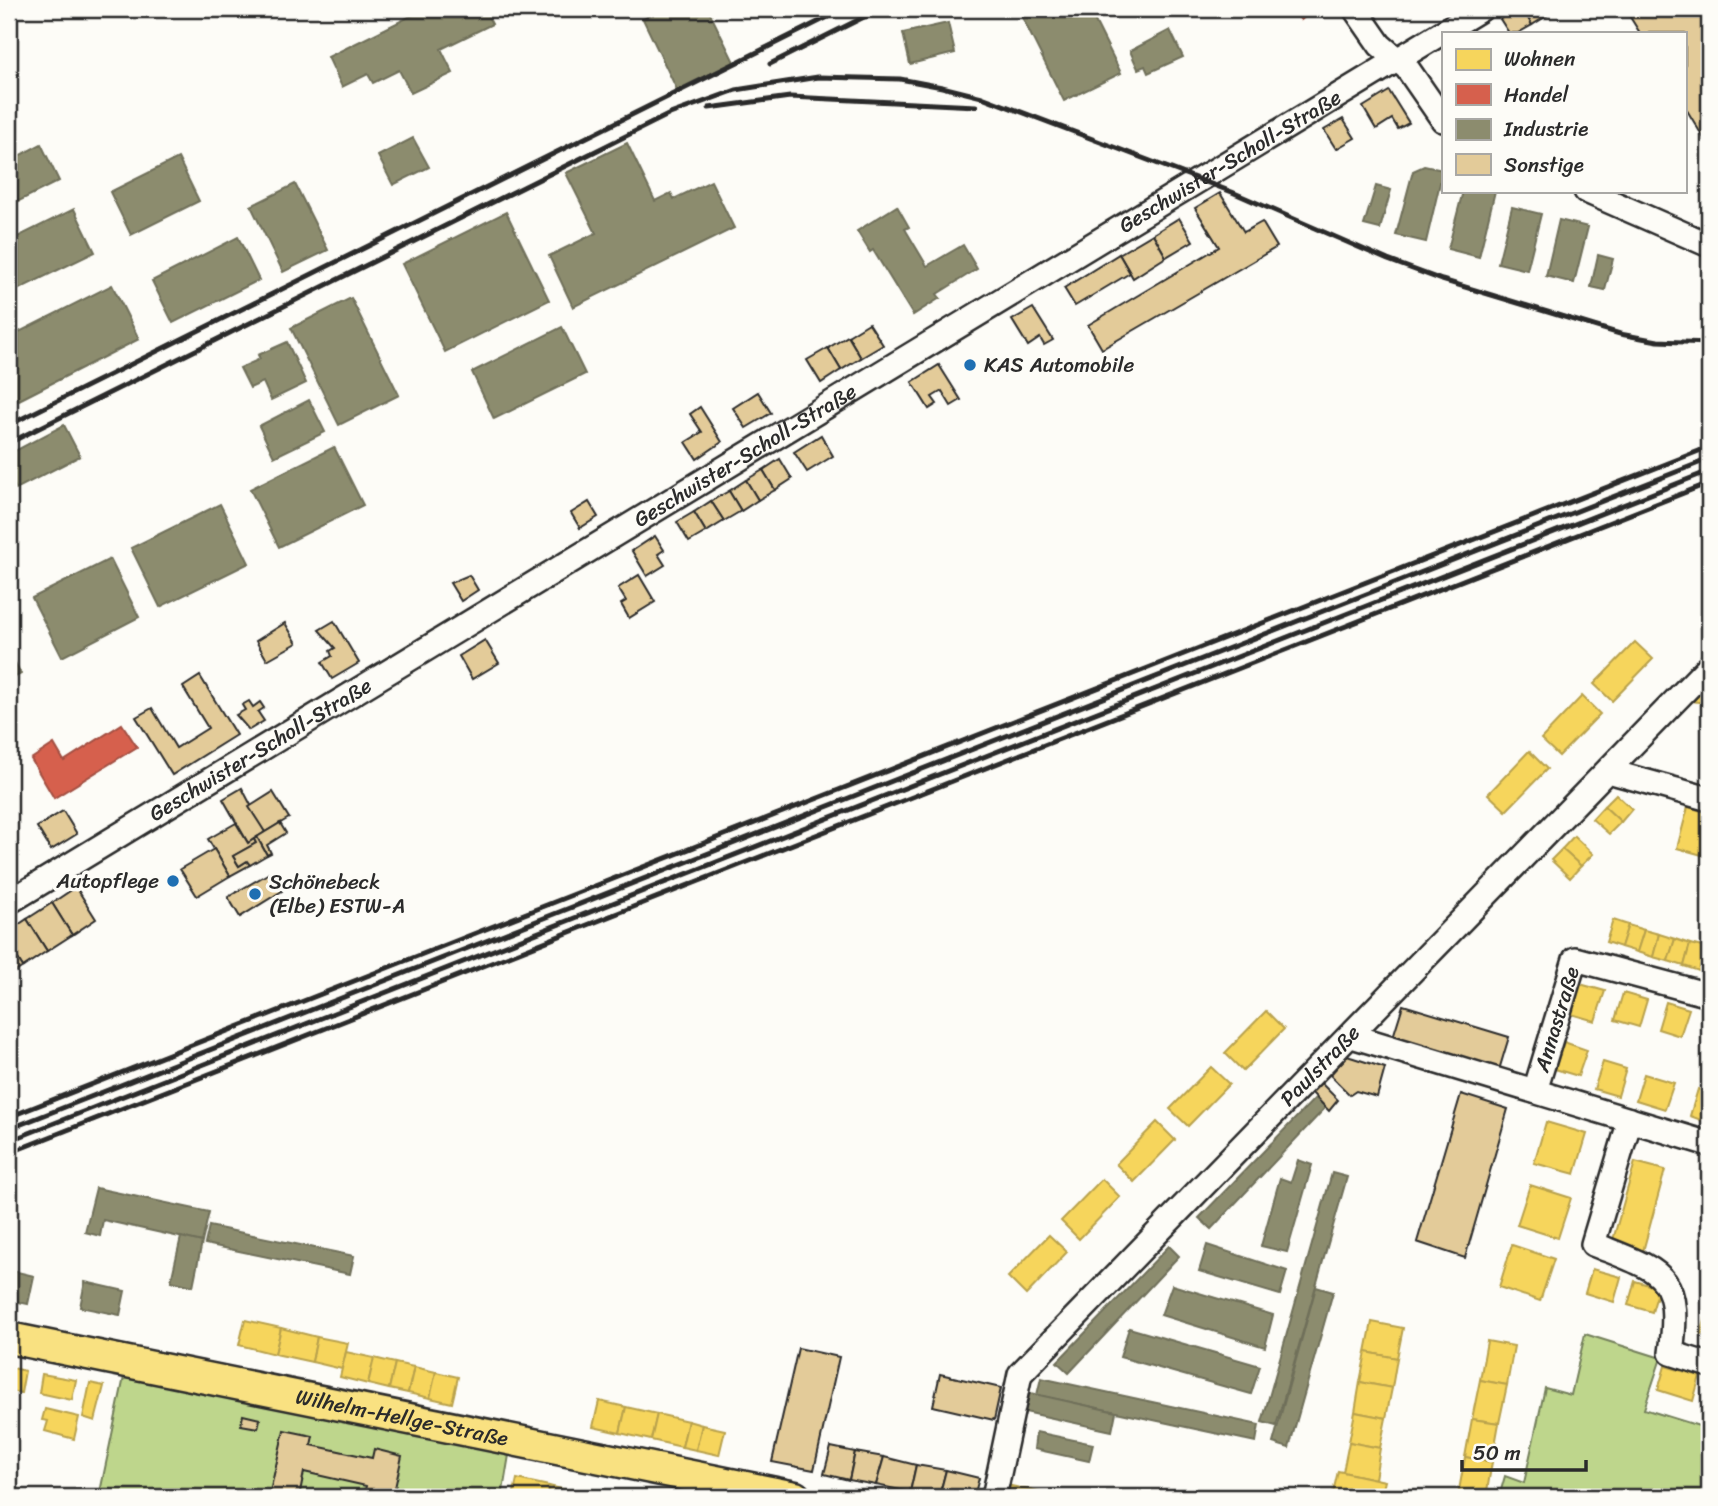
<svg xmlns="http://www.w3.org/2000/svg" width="1718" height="1506" font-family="Sriracha,sans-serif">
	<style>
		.green { fill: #bed68c; stroke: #74805c; stroke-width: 2 }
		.homes { fill: #f6d55c; stroke: #b9a24d; stroke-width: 2 }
		.shops { fill: #d6604d; stroke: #a35043; stroke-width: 2 }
		.industry { fill: #8c8c6e; stroke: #6f6f5a; stroke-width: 2 }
		.building { fill: #e3cb99; stroke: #2b2b2b; stroke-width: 2 }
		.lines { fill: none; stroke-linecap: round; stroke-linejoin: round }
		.minor-casing { stroke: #2b2b2b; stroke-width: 28 }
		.major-casing { stroke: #2b2b2b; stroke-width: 35 }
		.minor { stroke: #fdfcf7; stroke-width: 23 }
		.major { stroke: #f9e181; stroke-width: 30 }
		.rail { stroke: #2b2b2b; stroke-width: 5 }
		.poi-dot { fill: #1f6fb2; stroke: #fdfcf7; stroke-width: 2.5 }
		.labels { text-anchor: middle; stroke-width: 7; stroke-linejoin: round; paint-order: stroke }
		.street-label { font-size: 21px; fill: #2b2b2b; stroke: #fdfcf7 }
		.poi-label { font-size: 21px; fill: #2b2b2b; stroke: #fdfcf7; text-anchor: start }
	</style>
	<rect width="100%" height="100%" fill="#fdfcf7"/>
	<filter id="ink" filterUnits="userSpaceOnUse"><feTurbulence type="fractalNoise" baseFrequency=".0143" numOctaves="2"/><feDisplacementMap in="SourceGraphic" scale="14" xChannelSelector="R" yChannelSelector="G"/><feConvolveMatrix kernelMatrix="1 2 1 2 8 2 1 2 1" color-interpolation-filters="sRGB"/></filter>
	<g filter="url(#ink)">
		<g class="green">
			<polygon points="1585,1334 1661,1358 1644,1409 1709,1429 1709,1497 1499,1497 1505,1476 1524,1483 1545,1388 1571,1395"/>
			<polygon points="124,1377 510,1449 502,1497 99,1497"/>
		</g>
		<g class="homes">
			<polygon points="1635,642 1653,659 1612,701 1594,684"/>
			<polygon points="1709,685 1709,704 1693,701"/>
			<polygon points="1582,696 1600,714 1559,756 1541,739"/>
			<polygon points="1529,751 1547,769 1506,811 1488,794"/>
			<polygon points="1616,794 1632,809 1621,822 1604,806"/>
			<polygon points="1604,806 1621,822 1609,834 1592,819"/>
			<polygon points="1688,807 1709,813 1709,828 1702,855 1677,848"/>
			<polygon points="1574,836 1593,854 1581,866 1562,849"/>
			<polygon points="1562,849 1581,866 1570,878 1551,860"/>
			<polygon points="1613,920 1628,925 1621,947 1606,942"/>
			<polygon points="1628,925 1644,930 1637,952 1621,947"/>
			<polygon points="1644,930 1659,934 1653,957 1637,952"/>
			<polygon points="1659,934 1675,939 1668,961 1653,957"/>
			<polygon points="1675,939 1690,944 1684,966 1668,961"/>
			<polygon points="1690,944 1706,948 1699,971 1684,966"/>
			<polygon points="1706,948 1709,949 1709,974 1699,971"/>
			<polygon points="1580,984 1605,991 1595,1021 1571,1014"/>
			<polygon points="1623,993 1647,1000 1639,1027 1615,1020"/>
			<polygon points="1666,1002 1689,1009 1680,1036 1658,1029"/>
			<polygon points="1266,1011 1284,1029 1243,1071 1225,1053"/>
			<polygon points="1564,1042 1587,1050 1578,1076 1555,1069"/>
			<polygon points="1603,1062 1626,1069 1618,1096 1594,1089"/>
			<polygon points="1211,1067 1229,1084 1188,1126 1170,1109"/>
			<polygon points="1644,1074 1674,1083 1665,1109 1636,1100"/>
			<polygon points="1698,1089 1709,1093 1709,1123 1690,1116"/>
			<polygon points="1157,1122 1175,1140 1134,1182 1116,1164"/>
			<polygon points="1546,1122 1587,1134 1575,1174 1534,1163"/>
			<polygon points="1635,1162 1665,1170 1642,1255 1611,1247"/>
			<polygon points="1102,1179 1120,1197 1079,1239 1061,1221"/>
			<polygon points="1530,1185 1571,1198 1558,1238 1517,1225"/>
			<polygon points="1049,1235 1067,1252 1026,1295 1008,1277"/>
			<polygon points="1512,1245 1554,1259 1540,1301 1499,1287"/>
			<polygon points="1592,1269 1621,1277 1614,1302 1585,1293"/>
			<polygon points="1635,1281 1659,1288 1652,1312 1628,1305"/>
			<polygon points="1709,1307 1709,1336 1701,1334"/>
			<polygon points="245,1320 281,1328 275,1354 239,1345"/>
			<polygon points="1372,1322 1403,1328 1397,1358 1366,1352"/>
			<polygon points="281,1328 317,1337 312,1362 275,1354"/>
			<polygon points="317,1337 348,1343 342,1369 312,1362"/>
			<polygon points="1487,1341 1514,1346 1507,1385 1480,1380"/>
			<polygon points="346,1352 374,1358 368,1384 340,1377"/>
			<polygon points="1366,1352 1397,1358 1392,1388 1360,1382"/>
			<polygon points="374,1358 395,1363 389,1389 368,1384"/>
			<polygon points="395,1363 414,1367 408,1393 389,1389"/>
			<polygon points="1665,1366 1700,1376 1693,1401 1658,1390"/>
			<polygon points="9,1367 25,1371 21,1393 9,1391"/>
			<polygon points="414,1367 436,1372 430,1398 408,1393"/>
			<polygon points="436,1372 458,1377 452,1403 430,1398"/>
			<polygon points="42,1374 76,1380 72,1400 39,1393"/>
			<polygon points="1480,1380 1507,1385 1499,1423 1472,1419"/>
			<polygon points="1360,1382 1392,1388 1386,1418 1355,1412"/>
			<polygon points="90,1383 104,1386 95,1421 83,1417"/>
			<polygon points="599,1401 626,1407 620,1433 593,1427"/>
			<polygon points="626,1407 657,1414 651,1440 620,1433"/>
			<polygon points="45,1409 79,1417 74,1439 45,1431 48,1421 42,1420"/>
			<polygon points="1355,1412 1386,1418 1380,1448 1349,1442"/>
			<polygon points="657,1414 688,1421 682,1447 651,1440"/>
			<polygon points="1472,1419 1499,1423 1492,1462 1465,1457"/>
			<polygon points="688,1421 702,1425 696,1450 682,1447"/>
			<polygon points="702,1425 725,1430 719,1455 696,1450"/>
			<polygon points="1349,1442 1380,1448 1375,1479 1343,1472"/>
			<polygon points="1465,1457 1492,1462 1486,1497 1458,1496"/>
			<polygon points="1338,1471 1385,1481 1381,1497 1332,1497"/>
			<polygon points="517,1479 549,1486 547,1497 513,1497"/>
			<polygon points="1007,1485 1043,1493 1042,1497 1004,1497"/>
			<polygon points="549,1486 581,1494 580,1497 547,1497"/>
		</g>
		<g class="shops">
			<polygon points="1291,9 1314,9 1301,20"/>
			<polygon points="122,724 137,747 54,798 31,759 54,744 64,761"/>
		</g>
		<g class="industry">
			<polygon points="425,9 484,9 492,24 441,49 453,73 411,93 399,70 373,83 368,74 342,87 328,57"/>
			<polygon points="665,9 708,9 734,62 677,90 643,19"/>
			<polygon points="1018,9 1089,9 1121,73 1064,101"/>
			<polygon points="948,23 955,53 910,64 903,33"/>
			<polygon points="1170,30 1183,57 1148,73 1145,66 1138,69 1130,51"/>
			<polygon points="413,138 429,167 393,185 378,156"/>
			<polygon points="627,143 655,201 671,193 674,199 711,181 734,228 573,307 549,256 596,233 566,173"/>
			<polygon points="41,144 59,181 9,206 9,161"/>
			<polygon points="178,158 199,201 131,235 110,192"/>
			<polygon points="1424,166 1443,170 1426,242 1396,235 1413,171"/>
			<polygon points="295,184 328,250 283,272 251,206"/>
			<polygon points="1376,186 1391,190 1380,229 1364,225"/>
			<polygon points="1463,191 1495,191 1479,257 1448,249"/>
			<polygon points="897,206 909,227 905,229 927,266 963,245 977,269 937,294 940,298 913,315 873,250 870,252 857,231"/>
			<polygon points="1512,207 1541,214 1527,270 1498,263"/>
			<polygon points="74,209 95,252 9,294 9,241"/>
			<polygon points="506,212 549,300 445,352 402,264"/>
			<polygon points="1559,220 1588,227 1574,283 1546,276"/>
			<polygon points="238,237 259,280 173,323 152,281"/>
			<polygon points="1598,255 1613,259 1605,290 1591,287"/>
			<polygon points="112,285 139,339 9,405 9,337"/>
			<polygon points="351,298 399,395 339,425 291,328"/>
			<polygon points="562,327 585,374 494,419 472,372"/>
			<polygon points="287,342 306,383 271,400 263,382 250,388 240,368 260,359 258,355"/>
			<polygon points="309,400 325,432 274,457 259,426"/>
			<polygon points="64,425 80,456 16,489 9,474 9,454"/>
			<polygon points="334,447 363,505 279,547 250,489"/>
			<polygon points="220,504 249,563 160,607 131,548"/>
			<polygon points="110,559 139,617 62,657 32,598"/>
			<polygon points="9,651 21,674 9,680"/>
			<polygon points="1315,1098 1326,1107 1211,1229 1199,1218"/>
			<polygon points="1298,1160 1312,1165 1287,1252 1261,1246 1280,1178 1291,1182"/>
			<polygon points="1332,1173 1347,1177 1276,1426 1262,1422"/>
			<polygon points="96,1188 209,1212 202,1242 103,1220 100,1236 85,1232"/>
			<polygon points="209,1226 354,1256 350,1274 205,1244"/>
			<polygon points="181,1237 202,1242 193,1286 171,1281"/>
			<polygon points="1207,1245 1287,1271 1280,1295 1199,1271"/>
			<polygon points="1169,1246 1179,1256 1069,1373 1057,1362"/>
			<polygon points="9,1270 34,1276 28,1304 9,1300"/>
			<polygon points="85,1282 125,1291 120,1315 80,1307"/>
			<polygon points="1172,1285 1273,1315 1265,1347 1161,1315"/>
			<polygon points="1316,1287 1333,1292 1289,1448 1273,1443"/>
			<polygon points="1129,1328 1260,1366 1251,1394 1120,1357"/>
			<polygon points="1041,1378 1259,1425 1256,1442 1037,1395"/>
			<polygon points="1030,1393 1116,1412 1112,1431 1025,1412"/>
			<polygon points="1036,1432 1093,1444 1089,1461 1034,1449"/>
		</g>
		<g class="building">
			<polygon points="1517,9 1523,9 1532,25 1518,33 1509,33 1500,19"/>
			<polygon points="1523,9 1551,9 1553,12 1532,25"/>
			<polygon points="1625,9 1709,9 1709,147 1685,107 1685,33 1640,33"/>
			<polygon points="1389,91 1409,123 1398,129 1392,119 1376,129 1363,107"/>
			<polygon points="1343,119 1355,138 1336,149 1324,130"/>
			<polygon points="1220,193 1244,232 1262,222 1277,247 1102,349 1088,325 1219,247 1195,208"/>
			<polygon points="1179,218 1193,241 1166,257 1153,234"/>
			<polygon points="1153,234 1166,257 1133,278 1119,254"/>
			<polygon points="1119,254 1130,273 1075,306 1064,288"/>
			<polygon points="1033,308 1053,340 1044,345 1040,338 1028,346 1012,320"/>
			<polygon points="869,323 883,345 861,358 848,336"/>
			<polygon points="848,336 861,358 841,370 828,348"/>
			<polygon points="828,348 841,370 821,383 807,360"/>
			<polygon points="939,365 961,400 951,406 942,391 932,397 937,404 929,409 912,382"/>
			<polygon points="758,392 771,413 746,428 733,408"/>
			<polygon points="700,407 722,442 697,459 686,442 702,432 690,414"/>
			<polygon points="821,435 833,456 807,472 794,452"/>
			<polygon points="780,459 792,479 775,490 763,470"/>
			<polygon points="763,470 775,490 758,500 746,480"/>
			<polygon points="746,480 758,500 741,511 729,491"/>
			<polygon points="729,491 741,511 724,521 711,501"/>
			<polygon points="711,501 724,521 706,532 694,512"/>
			<polygon points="589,502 598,517 580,528 571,513"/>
			<polygon points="694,512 706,532 689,542 677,522"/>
			<polygon points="655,536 664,550 658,554 665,565 647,576 632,551"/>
			<polygon points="469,575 478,590 461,601 450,583"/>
			<polygon points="639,575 655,602 629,618 621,604 626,601 618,588"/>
			<polygon points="334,621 359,663 332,679 322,662 332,656 330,651 335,648 319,630"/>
			<polygon points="285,623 297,643 267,660 256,641"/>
			<polygon points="485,640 499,663 472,679 459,656"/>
			<polygon points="200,676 236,735 172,775 136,717 152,708 176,748 208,728 183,687"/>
			<polygon points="249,701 253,707 260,702 264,708 258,712 264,721 249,730 236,715 245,710 242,705"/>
			<polygon points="242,788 265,832 248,843 223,799"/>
			<polygon points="273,792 289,818 265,832 249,807"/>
			<polygon points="63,811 77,834 51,850 37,827"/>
			<polygon points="236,823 248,843 254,839 256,843 233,856 239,866 247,861 250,865 230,876 208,839"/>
			<polygon points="280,823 286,833 267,845 271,853 267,855 257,837"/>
			<polygon points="257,837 267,855 250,865 247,861 239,866 233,856 256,843 254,839"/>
			<polygon points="214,849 230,876 197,896 180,869"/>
			<polygon points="271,872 282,891 240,917 228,897"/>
			<polygon points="76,887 96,919 72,935 52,903"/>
			<polygon points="52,903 72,935 47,951 27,919"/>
			<polygon points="27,919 47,951 23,967 9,945 9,931"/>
			<polygon points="9,945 23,967 9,976"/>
			<polygon points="1403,1005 1509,1037 1499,1070 1393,1037"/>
			<polygon points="1347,1056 1385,1068 1377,1097 1356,1091 1350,1095 1330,1075"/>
			<polygon points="1320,1082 1338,1100 1329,1111 1311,1092"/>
			<polygon points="1461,1094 1508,1109 1465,1258 1417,1242"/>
			<polygon points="798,1348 839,1357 814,1470 772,1462"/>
			<polygon points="940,1374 1001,1388 994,1420 933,1406"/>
			<polygon points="243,1415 260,1419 258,1428 241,1425"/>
			<polygon points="284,1430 313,1436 311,1445 372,1458 374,1449 402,1456 393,1497 364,1497 366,1486 304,1472 299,1497 270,1492"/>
			<polygon points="831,1447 855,1452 849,1480 824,1474"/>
			<polygon points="855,1452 884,1457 876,1485 849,1480"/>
			<polygon points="884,1457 916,1465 910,1492 876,1485"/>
			<polygon points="916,1465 946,1470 939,1497 910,1492"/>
			<polygon points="946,1470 979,1478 974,1497 939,1497"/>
		</g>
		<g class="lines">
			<g class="minor-casing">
				<g id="minor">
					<polyline points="1355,9 1380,45 1407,68 1443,120"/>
					<polyline points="1586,191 1709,245"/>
					<polyline points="1608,771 1709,799"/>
					<path id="s1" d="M9,902l1472,-893"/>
					<polyline points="1352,1036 1709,1144"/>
					<path id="s2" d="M1535,1091l40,-132 134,36"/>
					<path d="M1630,1120l-37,124c69,28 89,28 78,109l38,12"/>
					<path id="s3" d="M994,1497l26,-123 689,-708"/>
				</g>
			</g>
			<g class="major-casing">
				<g id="major">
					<path id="s4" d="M9,1338l786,159"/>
				</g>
			</g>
			<use href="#minor" class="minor"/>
			<use href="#major" class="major"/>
			<g class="rail">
				<polyline points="770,64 880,9"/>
				<polyline points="709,108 790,97 976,106"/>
				<polyline points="9,425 844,9"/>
				<polyline points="9,443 670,114 736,90 818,77 900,79 942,87 982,97 1232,192 1388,260 1442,280 1620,334 1658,341 1709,343"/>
				<polyline points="9,1117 1709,447"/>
				<polyline points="9,1129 1709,459"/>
				<polyline points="9,1141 1709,471"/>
				<polyline points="9,1153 1709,483"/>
			</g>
		</g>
	</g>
	<g class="poi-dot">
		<circle cx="970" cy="365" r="7"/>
		<circle cx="173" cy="881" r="7"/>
		<circle cx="255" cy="894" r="7"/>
	</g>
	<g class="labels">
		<g class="street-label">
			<text dy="7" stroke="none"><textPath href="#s1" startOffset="1428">Geschwister-Scholl-Straße</textPath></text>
			<text dy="7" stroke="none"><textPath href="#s1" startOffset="861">Geschwister-Scholl-Straße</textPath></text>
			<text dy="7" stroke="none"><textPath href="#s1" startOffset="294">Geschwister-Scholl-Straße</textPath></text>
			<text dy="7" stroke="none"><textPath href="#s2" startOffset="75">Annastraße</textPath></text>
			<text dy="7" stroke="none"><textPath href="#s3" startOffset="556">Paulstraße</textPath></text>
			<text dy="7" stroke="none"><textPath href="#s4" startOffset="401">Wilhelm-Hellge-Straße</textPath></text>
		</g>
		<g class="poi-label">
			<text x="984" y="372">KAS Automobile</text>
			<text x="159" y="888" text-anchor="end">Autopflege</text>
			<text x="269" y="889">Schönebeck<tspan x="269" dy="24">(Elbe) ESTW-A</tspan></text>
		</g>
	</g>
	<rect width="1718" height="1506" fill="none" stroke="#fdfcf7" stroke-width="35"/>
	<rect x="18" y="18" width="1683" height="1471" fill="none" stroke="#2b2b2b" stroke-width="2.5" filter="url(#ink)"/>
	<rect x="1442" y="32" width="245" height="161" fill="#fdfcf7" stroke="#a9a8a5" stroke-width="2"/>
	<rect x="1456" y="49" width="35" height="21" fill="#f6d55c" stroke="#a9a8a5" stroke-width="2"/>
	<text x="1504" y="66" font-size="21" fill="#2b2b2b">Wohnen</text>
	<rect x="1456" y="84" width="35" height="21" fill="#d6604d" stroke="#a9a8a5" stroke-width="2"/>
	<text x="1504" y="102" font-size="21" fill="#2b2b2b">Handel</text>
	<rect x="1456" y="119" width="35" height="21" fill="#8c8c6e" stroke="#a9a8a5" stroke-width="2"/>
	<text x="1504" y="136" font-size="21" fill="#2b2b2b">Industrie</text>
	<rect x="1456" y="154" width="35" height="21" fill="#e3cb99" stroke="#a9a8a5" stroke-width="2"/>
	<text x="1504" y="172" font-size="21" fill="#2b2b2b">Sonstige</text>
	<path d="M1462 1460v10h124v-10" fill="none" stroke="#2b2b2b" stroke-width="3.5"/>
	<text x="1473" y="1460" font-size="21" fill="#2b2b2b" stroke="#fdfcf7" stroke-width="5" paint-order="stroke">50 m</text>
</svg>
